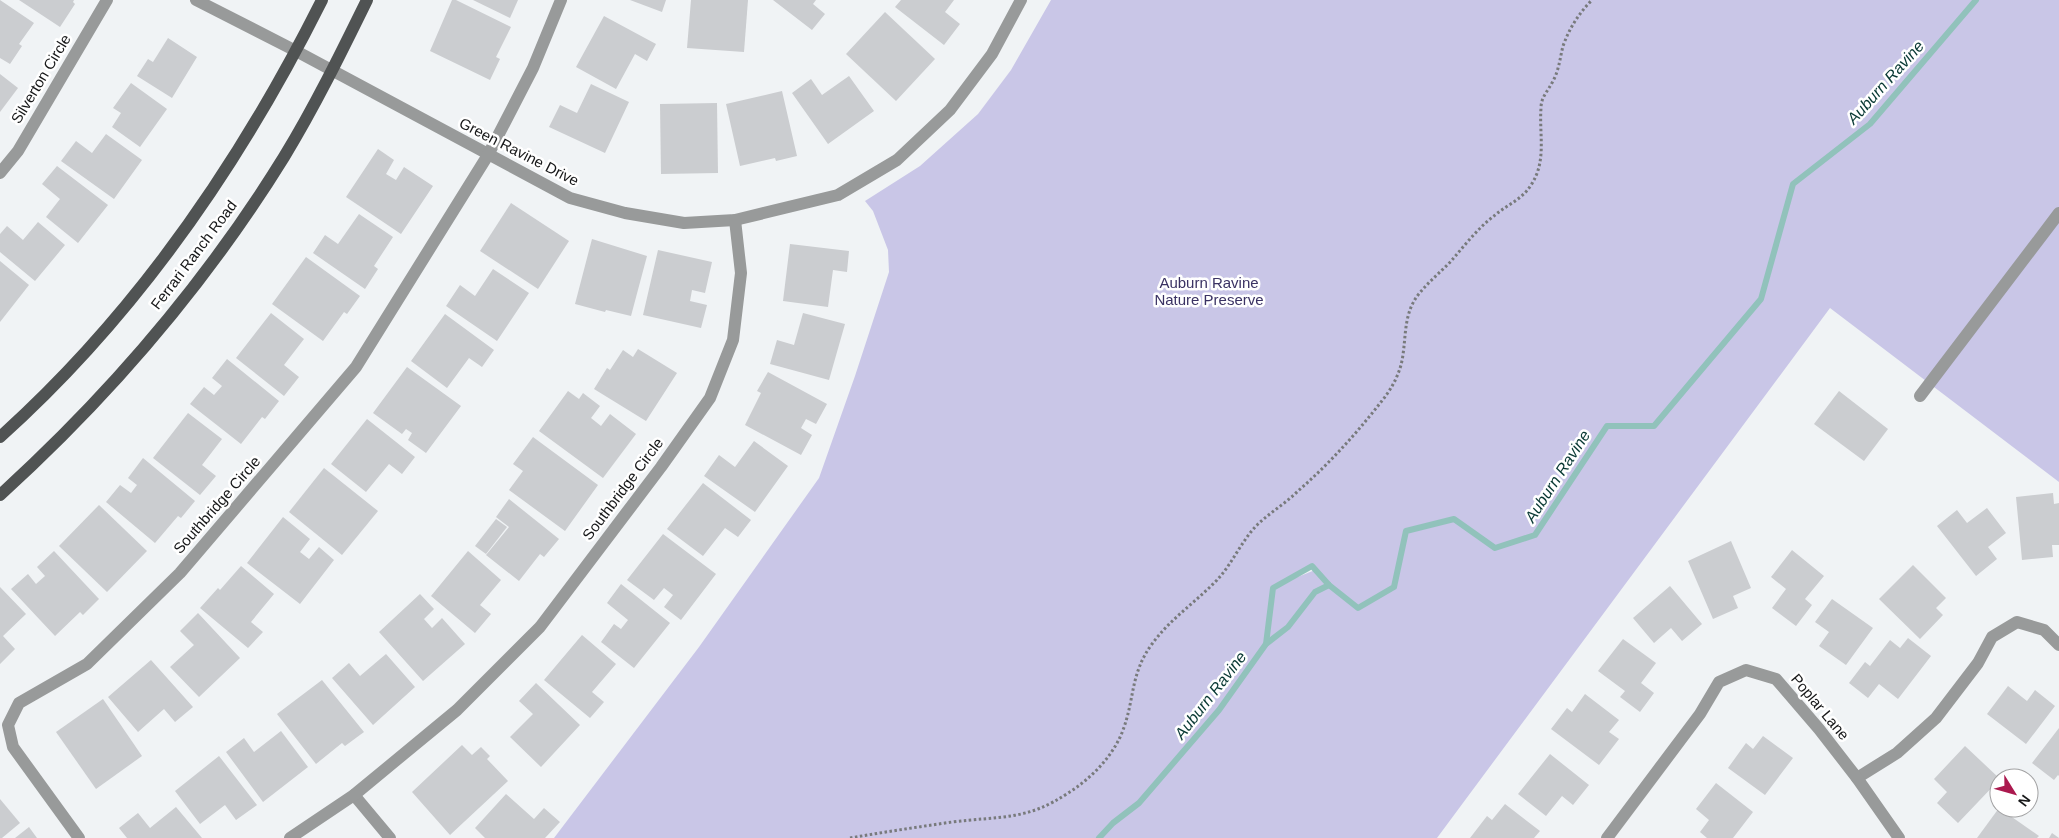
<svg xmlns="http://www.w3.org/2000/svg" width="2059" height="838" font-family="Arial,sans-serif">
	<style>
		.green { fill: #c9c6e7; fill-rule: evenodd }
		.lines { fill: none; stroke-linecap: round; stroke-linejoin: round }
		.stream { stroke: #91c2bb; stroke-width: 6 }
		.building { fill: #cbcdd0 }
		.path { stroke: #787a7c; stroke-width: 3; stroke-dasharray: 2.5 2.5; stroke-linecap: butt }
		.minor { stroke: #989a9a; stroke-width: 12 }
		.major { stroke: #505353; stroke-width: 12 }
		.labels { text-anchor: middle; stroke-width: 5; stroke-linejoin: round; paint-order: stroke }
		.street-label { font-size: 15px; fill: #161718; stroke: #fff }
		.park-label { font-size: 15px; fill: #3a3263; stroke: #fff }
		.water-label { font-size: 16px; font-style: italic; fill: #083833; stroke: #fff }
	</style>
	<rect width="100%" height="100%" fill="#f0f3f5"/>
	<path class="green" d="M1051,0h1008v482l-229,-174 -393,530h-883l145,-191 120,-169 36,-102 34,-104 -1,-22 -15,-39 -8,-10 55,-35 58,-52 33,-44zM1311,566l4,4 -37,15 1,-1z"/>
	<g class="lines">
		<g class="stream">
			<polyline points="1266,644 1288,627 1315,592 1329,585"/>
			<polyline points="1099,838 1113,823 1139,803 1219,710 1266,644 1273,588 1312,566 1329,585 1358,608 1394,587 1406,531 1454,519 1495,548 1535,535 1607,426 1654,426 1761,299 1793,184 1870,124 1976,0"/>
		</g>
	</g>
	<g class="building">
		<polygon points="0,0 34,23 19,44 22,46 10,64 0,58"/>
		<polygon points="19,0 74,0 73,2 75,4 60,27"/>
		<polygon points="452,0 456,0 511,27 496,57 500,59 490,80 430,51"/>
		<polygon points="473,0 518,0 510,18"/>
		<polygon points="630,0 666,0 662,12"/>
		<polygon points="691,0 748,0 744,52 687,48"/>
		<polygon points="773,0 816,0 813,4 825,14 812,30"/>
		<polygon points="901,0 954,0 945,12 960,24 944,45 895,7"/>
		<polygon points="885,12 935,59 896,101 846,54"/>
		<polygon points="604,16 656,44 647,61 635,54 616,89 576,67"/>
		<polygon points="168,38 197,57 172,98 137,76 148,59 153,62"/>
		<polygon points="0,74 18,88 0,112"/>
		<polygon points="849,76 874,111 828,144 792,93 811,79 822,95"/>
		<polygon points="131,83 167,109 140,147 112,127 121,113 113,108"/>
		<polygon points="591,84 629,102 605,153 549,127 560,105 577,113"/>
		<polygon points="782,91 797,156 776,161 775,158 740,166 726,104"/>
		<polygon points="717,103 718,173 661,174 660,104"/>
		<polygon points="106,134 142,160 114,199 61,161 76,141 92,153"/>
		<polygon points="378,149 394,160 386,174 396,180 404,167 433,186 401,234 346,197"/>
		<polygon points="57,166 108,205 78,243 46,217 60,199 42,184"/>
		<polygon points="511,203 569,241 538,289 480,251"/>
		<polygon points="359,214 393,237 374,266 378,269 365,289 313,253 325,235 338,244"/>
		<polygon points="38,222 65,245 35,281 0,252 0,234 7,226 23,240"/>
		<polygon points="592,239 647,256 631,316 606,310 605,312 575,304"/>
		<polygon points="790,244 849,251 847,272 833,270 828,307 783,301"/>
		<polygon points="658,250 712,262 705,293 692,290 690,301 707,305 701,328 643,315"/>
		<polygon points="306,257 360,296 347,314 344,312 323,341 272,304"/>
		<polygon points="0,261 29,285 0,322"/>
		<polygon points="493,269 529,293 497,341 446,306 460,285 475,296"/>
		<polygon points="271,313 304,339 284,365 299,377 284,396 236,358"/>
		<polygon points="803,313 845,324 829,380 770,364 777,340 794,345"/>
		<polygon points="445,314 494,350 482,367 469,358 447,388 411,361"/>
		<polygon points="638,349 677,373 646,421 594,389 607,368 610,370 623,350 633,357"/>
		<polygon points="227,359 279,401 265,419 262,417 241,444 190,404 204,387 214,395 222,386 212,378"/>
		<polygon points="407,367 461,406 426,453 408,440 412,433 406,429 402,434 373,413"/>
		<polygon points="768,372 827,404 816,424 806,419 801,428 812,435 801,455 745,425 761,393 757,391"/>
		<polygon points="568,391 579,399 583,393 600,406 591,418 601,426 610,414 636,434 603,478 539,431"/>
		<polygon points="1839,391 1888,429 1864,461 1814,424"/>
		<polygon points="188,413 222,439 202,465 216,476 200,495 153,458"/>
		<polygon points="367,419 415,457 402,474 389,464 366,492 331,464"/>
		<polygon points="533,437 598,485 565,531 509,490 523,471 513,464"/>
		<polygon points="754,441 788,466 755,512 704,476 719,455 735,467"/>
		<polygon points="143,458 195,501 181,518 178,516 155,543 106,502 120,485 131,493 137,485 128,478"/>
		<polygon points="324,468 378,511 342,555 289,512"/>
		<polygon points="703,483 751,520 738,537 725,528 703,556 667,529"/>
		<polygon points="2053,493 2054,504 2059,503 2059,545 2052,545 2053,557 2022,560 2016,497"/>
		<polygon points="509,499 559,539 544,557 540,554 519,581 486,555 509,527 496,517"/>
		<polygon points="99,505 147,551 107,592 59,546"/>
		<polygon points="1987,508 2006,533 1988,547 1997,559 1976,576 1937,526 1957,510 1967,523"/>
		<polygon points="283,517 310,539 300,552 309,559 319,547 334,560 300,604 247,563"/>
		<polygon points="496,519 507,527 486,554 475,546"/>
		<polygon points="663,534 716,574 681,620 664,607 673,595 664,588 654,600 627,580"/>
		<polygon points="1731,541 1751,588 1733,596 1738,608 1713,619 1688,561"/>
		<polygon points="1792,550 1824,576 1805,599 1812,605 1796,626 1772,608 1786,589 1771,577"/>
		<polygon points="54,551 99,599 83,615 80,612 55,636 11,589 28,574 36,584 45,576 37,567"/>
		<polygon points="468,551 501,580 480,605 491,614 475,633 431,596"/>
		<polygon points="1913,565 1946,598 1936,608 1943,615 1920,639 1879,599"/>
		<polygon points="241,566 274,594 251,622 263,632 248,648 200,608 218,588 220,590"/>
		<polygon points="621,584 670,623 634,668 601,642 614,624 621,629 628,620 607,603"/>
		<polygon points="1670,586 1702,624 1682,641 1671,628 1654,643 1633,618"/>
		<polygon points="0,587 26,614 3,636 15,649 0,664"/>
		<polygon points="420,594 434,609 424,619 432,628 442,618 465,644 423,681 379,632"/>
		<polygon points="1832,599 1873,628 1846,665 1819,646 1829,632 1815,622"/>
		<polygon points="198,613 240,658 199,697 170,667 194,645 180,631"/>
		<polygon points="582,635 616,664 592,692 604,702 590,718 544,680"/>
		<polygon points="1908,638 1931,656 1898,699 1879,684 1868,698 1849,683 1865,662 1870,666 1890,640 1900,648"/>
		<polygon points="1623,639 1656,663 1641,683 1654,693 1640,712 1620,697 1625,691 1598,671"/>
		<polygon points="386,654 415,687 373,725 332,678 349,663 360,676"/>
		<polygon points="151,660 193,707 175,722 164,709 138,732 108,697"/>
		<polygon points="322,680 364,732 345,746 342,743 316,764 277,714"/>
		<polygon points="536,683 580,725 541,767 510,737 533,714 519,701"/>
		<polygon points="2008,686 2027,701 2035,690 2055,706 2026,744 1987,714"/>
		<polygon points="1585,694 1619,720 1609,732 1619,739 1599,765 1551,729 1567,708 1572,712"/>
		<polygon points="103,699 142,756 96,789 56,732"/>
		<polygon points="2059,728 2059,776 2058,775 2054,780 2032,763"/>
		<polygon points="281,731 308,767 263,802 226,752 244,738 254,752"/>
		<polygon points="1763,736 1793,758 1765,795 1728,768 1746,743 1753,749"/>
		<polygon points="462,745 472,755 481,747 490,756 487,759 508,781 450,835 412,792"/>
		<polygon points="1965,746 1999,778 1999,780 1958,823 1937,803 1947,792 1934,779"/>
		<polygon points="1550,754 1589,785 1573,805 1562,796 1546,816 1518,794"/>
		<polygon points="219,756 257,805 236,820 225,805 200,824 175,791"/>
		<polygon points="1716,783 1753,812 1733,838 1707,838 1700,832 1709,820 1696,809"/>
		<polygon points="506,794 534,819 544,808 560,822 545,838 485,838 475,828"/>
		<polygon points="0,799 20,823 2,838 0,838"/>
		<polygon points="1505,804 1540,831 1534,838 1470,838 1487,816 1492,820"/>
		<polygon points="176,807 202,838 127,838 119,828 138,813 150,828"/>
		<polygon points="1999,808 2039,836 2037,838 1977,838"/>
		<polygon points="29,827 37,838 15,838"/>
		<polygon points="2052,833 2059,838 2049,838"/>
	</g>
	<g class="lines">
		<path class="path" d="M850,838c34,-6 68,-11 102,-16 47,-6 75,-1 116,-29 23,-14 46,-38 55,-63 12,-32 7,-56 29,-86 18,-25 44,-42 65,-64 15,-16 24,-38 39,-54 13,-13 29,-22 42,-35 31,-27 58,-57 83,-89 9,-11 16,-23 20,-37 6,-24 1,-49 17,-70 10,-13 23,-23 34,-35 13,-15 26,-32 42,-44 12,-11 28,-16 37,-31 16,-24 8,-50 10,-77 0,-11 7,-17 12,-27 6,-11 7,-23 10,-35 6,-17 16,-33 29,-46"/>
		<g class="minor">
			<polyline points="196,0 296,51 570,198 625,213 684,223 735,220 838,195 897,160 950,110 992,54 1021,0"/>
			<polyline points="0,173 18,151 107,0"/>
			<polyline points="1920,396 2059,213"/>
			<polyline points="1857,778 1897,753 1936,718 1978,663 1992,637 2017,622 2044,630 2059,645"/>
			<polyline points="354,795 390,838"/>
			<polyline points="79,838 13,747 8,725 19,703 87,664 180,573 356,367 488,155 533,68 561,0"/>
			<polyline points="290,838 354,795 457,710 540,627 661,467 710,398 733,340 741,273 735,220"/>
			<polyline points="1607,838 1700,714 1719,682 1746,670 1776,679 1819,729 1857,778 1899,838"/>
		</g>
		<g class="major">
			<path d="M0,437c136,-122 241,-275 322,-437"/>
			<path d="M0,495c109,-99 206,-212 284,-338 31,-51 57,-104 83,-157"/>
		</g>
	</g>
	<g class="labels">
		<g class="street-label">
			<text transform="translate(41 79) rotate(-59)" y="5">Silverton Circle</text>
			<text transform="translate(519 152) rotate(27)" y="5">Green Ravine Drive</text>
			<text transform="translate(194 255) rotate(-53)" y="5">Ferrari Ranch Road</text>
			<text transform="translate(623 489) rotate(-53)" y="5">Southbridge Circle</text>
			<text transform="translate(217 505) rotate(-49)" y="5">Southbridge Circle</text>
			<text transform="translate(1820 707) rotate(50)" y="5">Poplar Lane</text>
		</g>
		<g class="park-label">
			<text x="1209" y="288">Auburn Ravine<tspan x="1209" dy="17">Nature Preserve</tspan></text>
		</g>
		<g class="water-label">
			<text transform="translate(1885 82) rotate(-48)" y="6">Auburn Ravine</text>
			<text transform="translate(1557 476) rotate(-57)" y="6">Auburn Ravine</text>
			<text transform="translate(1210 695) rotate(-52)" y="6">Auburn Ravine</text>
		</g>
	</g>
	<g transform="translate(2014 793) rotate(127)"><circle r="24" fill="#ffffff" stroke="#a2a2a3"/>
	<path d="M0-4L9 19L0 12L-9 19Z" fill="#ab194e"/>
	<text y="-8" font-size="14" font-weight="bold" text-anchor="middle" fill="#161718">N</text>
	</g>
</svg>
